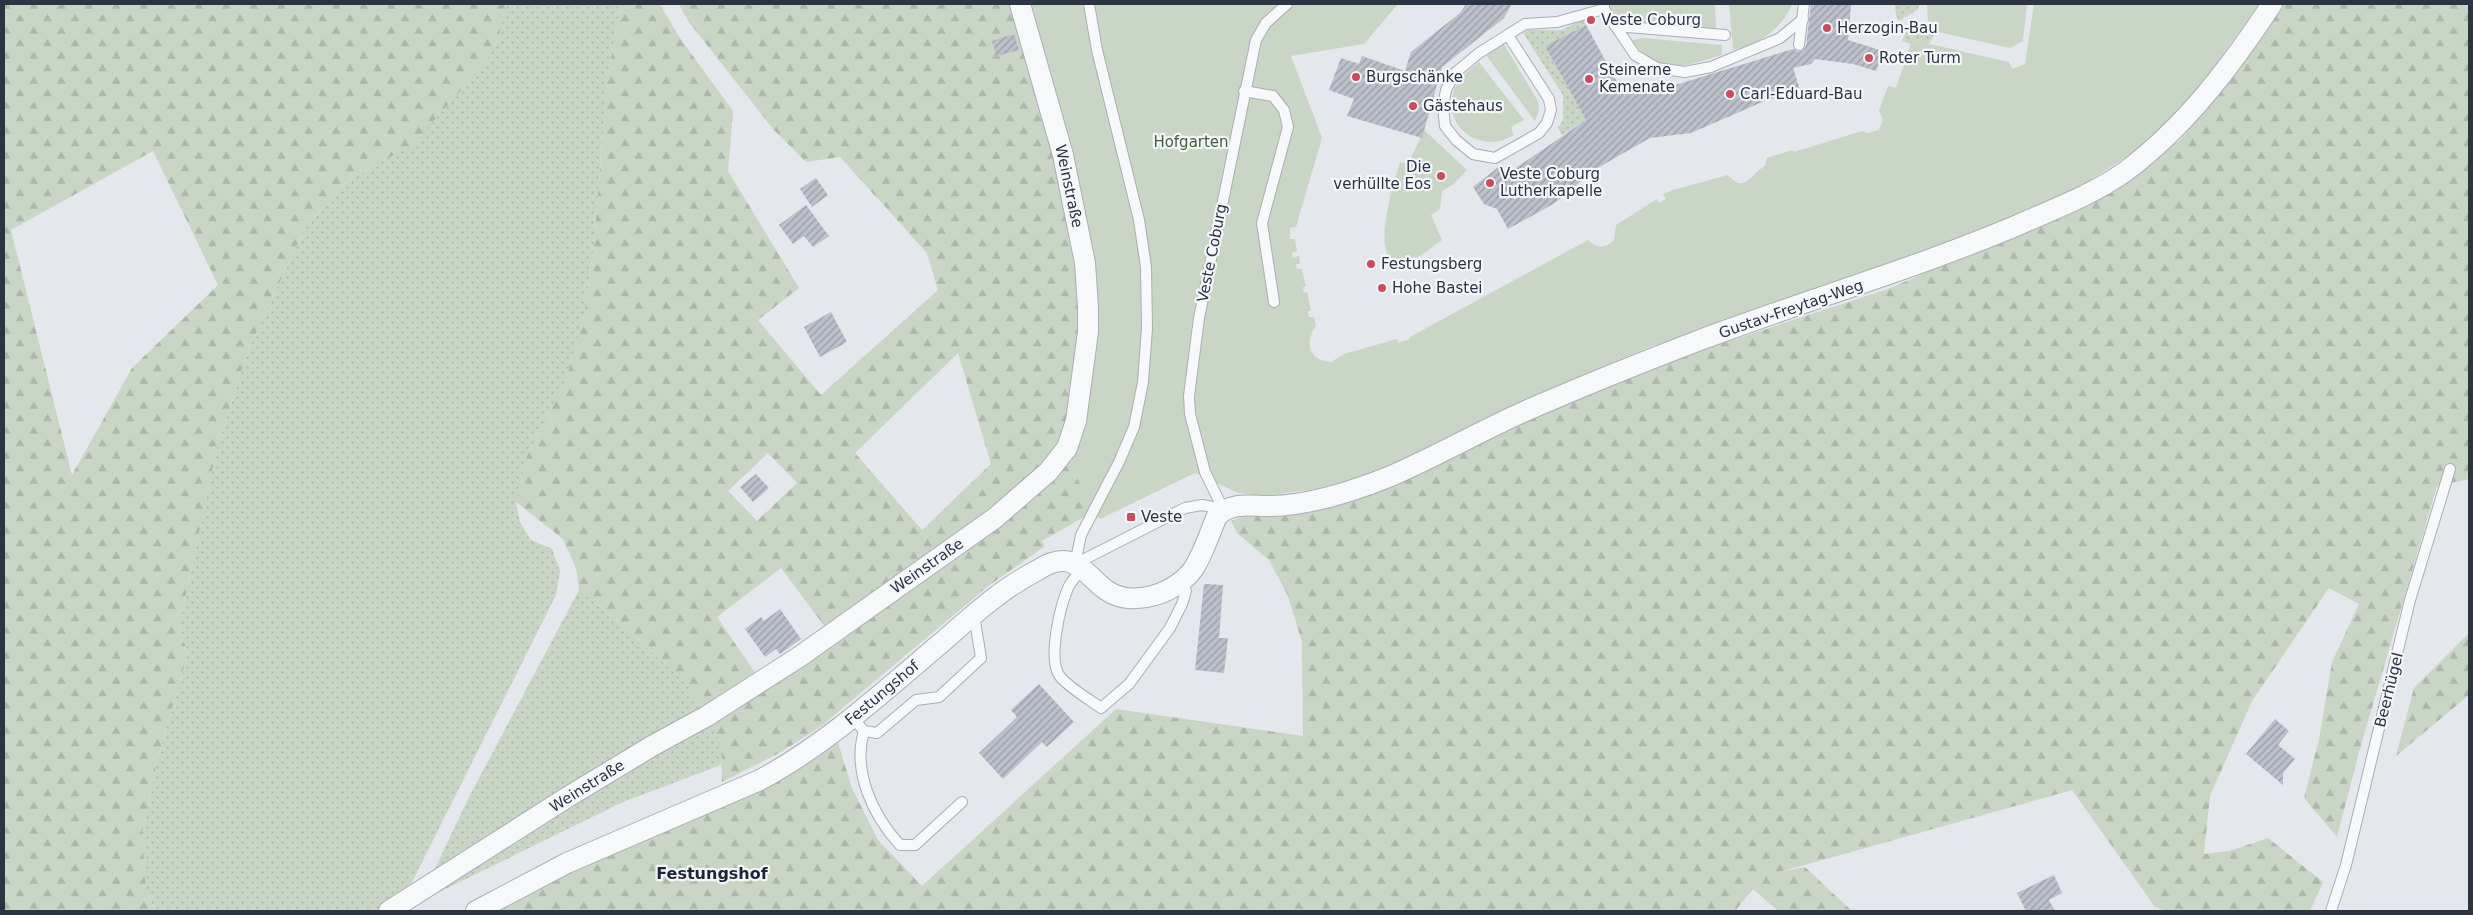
<svg xmlns="http://www.w3.org/2000/svg" width="2473" height="915" font-family="'DejaVu Sans',sans-serif">
	<style>
		.grass { fill: url(#grass-dots) }
		.forest { fill: url(#forest-firs); fill-rule: evenodd }
		.green { fill: #c9d6c5 }
		.building { fill: url(#building-hatch) }
		.lines { fill: none; stroke-linecap: round; stroke-linejoin: round }
		.service-casing { stroke: #a9aeb7; stroke-width: 12 }
		.minor-casing { stroke: #a9aeb7; stroke-width: 22 }
		.service { stroke: #f7f8fa; stroke-width: 10 }
		.minor { stroke: #f7f8fa; stroke-width: 20 }
		.poi-dot { fill: #d1495b; stroke: #f4f6f9; stroke-width: 2 }
		.labels { text-anchor: middle; stroke-width: 4.5; stroke-linejoin: round; paint-order: stroke }
		.poi-label { font-size: 15px; fill: #2b3445; stroke: #f4f6f9; text-anchor: start }
		.park-label { font-size: 15px; fill: #3f6138; stroke: #f4f6f9 }
		.street-label { font-size: 15px; fill: #2b3445; stroke: #f4f6f9 }
		.neighbourhood-label { font-size: 16px; font-weight: bold; fill: #1d2536; stroke: #f4f6f9 }
	</style>
	<defs>
		<pattern id="grass-dots" width="8" height="8" patternUnits="userSpaceOnUse" patternTransform="scale(1.25)"><rect width="8" height="8" fill="#c9d6c5"/><path d="M2 2h.1M6 6h.1" fill="none" stroke="#adb8ab" stroke-width="1.8" stroke-linecap="round"/></pattern>
		<pattern id="forest-firs" width="22" height="20" patternUnits="userSpaceOnUse" patternTransform="scale(1.25)"><rect width="22" height="20" fill="#c9d6c5"/><path d="M5 1l3.5 6h-7zM16 11l3.5 6h-7z" fill="#adb8ab"/></pattern>
		<pattern id="building-hatch" width="6" height="6" patternUnits="userSpaceOnUse" patternTransform="scale(1.25)"><rect width="6" height="6" fill="#bbc0ca"/><path d="M-1 1l2-2M0 6l6-6M5 7l2-2" fill="none" stroke="#989da6"/></pattern>
	</defs>
	<rect width="100%" height="100%" fill="#e4e7ec"/>
	<g class="grass">
		<polygon points="506,4 621,4 607,79 594,245 584,316 565,382 526,458 516,502 520,522 531,540 552,549 560,571 556,595 411,884 397,901 381,911 155,911 146,889 142,833 157,761 188,653 179,628 217,448 249,348 304,230 338,188 371,167 497,44"/>
		<polygon points="1895,4 1920,4 1917,10 1899,21 1896,15"/>
		<polygon points="1583,19 1586,25 1545,46 1586,120 1562,135 1558,128 1563,120 1563,95 1523,33 1528,30 1562,30"/>
		<path d="M1918,22l16,14 -5,8 -16,-4 -2,4 -9,-3c4,-9 5,-16 16,-19z"/>
		<polygon points="579,590 616,619 687,684 721,743 721,765 623,802 419,902 469,797"/>
	</g>
	<g class="forest">
		<path d="M4,4h502l-9,40 -15,23 -72,80 -39,20 -33,21 -34,42 -55,118 -32,100 -38,180 9,25 -31,108 -15,72 4,56 9,22h-151zM153,151l65,134 -86,83 -60,107 -61,-245z"/>
		<path d="M621,4h39l19,33 54,74 -5,60 71,117 -41,32 63,75 117,-105 -11,-37 -87,-96 -34,5 -33,-33 -85,-108 -9,-17h570l-158,509 -49,28 3,5 -58,41 -167,140 -39,25 -59,30 -1,-39 -34,-59 -71,-65 -37,-29 -3,-22 -13,-29 -47,-37 10,-44 39,-76 19,-66 10,-71 13,-166zM958,353l33,111 -69,66 -67,-77zM768,453l29,30 -40,38 -29,-30zM781,568l53,71 -70,47 -47,-69z"/>
		<polygon points="2281,4 2469,4 2469,479 2437,486 2359,752 2337,837 2304,798 2319,739 2332,662 2359,604 2329,588 2252,701 2210,796 2204,854 2229,851 2268,838 2323,882 2310,911 2166,911 2155,907 2072,790 1776,873 1805,867 1852,911 1778,911 1753,889 1735,911 476,911 835,733 852,788 878,840 922,886 1116,709 1303,736 1302,642 1288,596 1269,560 1237,533 1231,521 1242,517 1327,506 1517,422 1693,353 1888,289 2076,207 2129,179 2180,140 2227,85"/>
		<polygon points="2469,633 2469,695 2396,756 2414,688"/>
	</g>
	<g class="green">
		<path d="M1027,4h371l-34,40 -73,12 31,82 -26,89 -6,1v11h5l2,12 -5,2 1,5 6,-2 1,8h-4l1,5h5l4,18h-3l1,6 3,-1 4,19h-3l1,6h5l2,9c-12,17 -7,35 15,36l13,-8 53,-15 1,4 12,-4v-2l178,-97c8,8 18,9 26,0l2,-15 41,-26 2,4 7,-4 -3,-5 10,-4 55,-15c17,20 23,-2 37,-9l2,-8 25,-8 2,2 68,-21 5,2 12,-3 4,-10 -4,-10 9,-24 8,2 16,-48 97,22 3,7 13,-5 9,-60h225l-58,81 -42,46 -19,17 -51,33 -44,22 -72,30 -65,24 -261,91 -132,56 -124,61 -40,15 -34,9 -55,7 -24,-3 -43,-20 -95,46 -9,-6 -22,-57 24,-148z"/>
		<polygon points="1604,4 1715,4 1716,31 1620,22 1610,18"/>
		<path d="M1729,4h63v1c-12,26 -32,38 -59,45z"/>
		<polygon points="1927,4 2027,4 2023,41 2010,48 1938,32 1928,21"/>
		<path d="M1642,38l80,7v10c-46,14 -55,20 -92,-14z"/>
		<polygon points="1503,43 1538,101 1539,110 1535,121 1486,55"/>
		<path d="M1479,62l45,58 -13,7 3,8c-33,21 -73,-9 -60,-45 4,-12 16,-20 25,-28z"/>
		<path d="M1424,130l43,40 -12,13 -13,8 -2,18 -9,6 11,25c-12,8 -25,21 -40,22 -36,3 -6,-85 -2,-100l8,2z"/>
	</g>
	<g class="building">
		<polygon points="1466,4 1512,4 1504,18 1442,67 1422,138 1347,116 1354,99 1329,90 1341,58 1359,64 1362,56 1405,71 1411,52 1460,13"/>
		<polygon points="1811,4 1851,4 1848,40 1883,51 1876,71 1853,64 1815,59 1811,64 1793,68 1801,93 1767,100 1691,133 1650,138 1594,170 1555,203 1508,229 1497,209 1484,204 1473,187 1501,165 1507,174 1586,120 1545,46 1586,25 1623,93 1636,86 1641,94 1662,89 1793,49 1798,52 1802,51 1806,46"/>
		<polygon points="1014,34 1019,50 997,56 992,41"/>
		<polygon points="816,178 828,195 812,207 800,189"/>
		<polygon points="806,205 829,236 813,247 804,236 793,244 779,225"/>
		<polygon points="831,312 847,342 820,357 804,327"/>
		<polygon points="756,474 769,488 753,502 740,487"/>
		<polygon points="1204,584 1223,585 1219,638 1228,638 1224,673 1195,670"/>
		<polygon points="780,609 801,639 780,654 776,649 765,657 745,629 761,617 764,621"/>
		<polygon points="1039,684 1074,722 1047,747 1042,742 1003,779 979,753 1017,717 1011,710"/>
		<polygon points="2275,719 2289,731 2278,745 2295,759 2283,773 2283,785 2246,754"/>
		<polygon points="2054,875 2062,893 2049,900 2055,911 2026,911 2017,893"/>
	</g>
	<g class="lines">
		<g class="service-casing">
			<g id="service">
				<polyline points="1604,4 1604,9 1635,55 1657,68 1685,72 1711,67 1780,38 1803,19"/>
				<polyline points="1615,26 1725,35"/>
				<polyline points="1511,40 1549,99 1551,110 1547,123 1539,133 1495,158 1473,154 1456,140 1445,126 1443,107 1446,90 1455,73 1479,53 1525,24 1557,22 1604,9"/>
				<polyline points="1799,45 1804,4"/>
				<polyline points="1244,91 1273,96 1284,110 1288,127 1262,223 1274,302"/>
				<polyline points="1223,509 1205,472 1190,414 1189,396 1199,318 1256,40 1266,23 1287,4"/>
				<polyline points="1075,564 1081,535 1119,462 1134,427 1143,382 1147,328 1146,267 1139,220 1097,50 1089,4"/>
				<polyline points="1075,564 1185,508 1202,505 1223,509"/>
				<path d="M1082,569c-5,6 -11,12 -14,19 -8,19 -20,69 -9,87 6,10 31,25 42,33l28,-24 41,-56 12,-24 4,-13 -4,-11"/>
				<polyline points="853,718 864,731 877,733 916,700 939,697 981,658 974,615"/>
				<path d="M864,731c-12,40 9,85 36,114h15l47,-43"/>
				<polyline points="2331,911 2346,865 2410,600 2450,469"/>
			</g>
		</g>
		<g class="minor-casing">
			<g id="minor">
				<polyline points="389,911 566,798 652,746 707,716 799,657 995,518 1048,472 1067,448 1076,421 1088,332 1088,307 1085,263 1063,155 1020,4"/>
				<path d="M476,911l91,-48 193,-83c67,-36 123,-88 181,-137 30,-26 61,-55 97,-73 9,-6 21,-11 32,-8 14,5 25,20 36,28 27,19 71,3 88,-22 10,-16 16,-36 23,-52 14,-14 33,-10 51,-10 40,0 86,-15 123,-30 44,-19 86,-43 130,-63 59,-26 119,-50 179,-73 106,-40 214,-71 318,-115 34,-15 78,-32 108,-54 60,-45 105,-105 146,-167"/>
			</g>
		</g>
		<use href="#service" class="service"/>
		<use href="#minor" class="minor"/>
	</g>
	<g class="poi-dot">
		<circle cx="1591" cy="20" r="5"/>
		<circle cx="1827" cy="28" r="5"/>
		<circle cx="1869" cy="58" r="5"/>
		<circle cx="1356" cy="77" r="5"/>
		<circle cx="1589" cy="79" r="5"/>
		<circle cx="1730" cy="94" r="5"/>
		<circle cx="1413" cy="106" r="5"/>
		<circle cx="1441" cy="176" r="5"/>
		<circle cx="1490" cy="183" r="5"/>
		<circle cx="1371" cy="264" r="5"/>
		<circle cx="1382" cy="288" r="5"/>
		<rect x="1126" y="512" width="10" height="10" rx="2.5"/>
	</g>
	<g class="labels">
		<g class="poi-label">
			<text x="1601" y="25">Veste Coburg</text>
			<text x="1837" y="33">Herzogin-Bau</text>
			<text x="1879" y="63">Roter Turm</text>
			<text x="1599" y="75">Steinerne<tspan x="1599" dy="17">Kemenate</tspan></text>
			<text x="1366" y="82">Burgschänke</text>
			<text x="1740" y="99">Carl-Eduard-Bau</text>
			<text x="1423" y="111">Gästehaus</text>
			<text x="1431" y="172" text-anchor="end">Die<tspan x="1431" dy="17">verhüllte Eos</tspan></text>
			<text x="1500" y="179">Veste Coburg<tspan x="1500" dy="17">Lutherkapelle</tspan></text>
			<text x="1381" y="269">Festungsberg</text>
			<text x="1392" y="293">Hohe Bastei</text>
			<text x="1141" y="522">Veste</text>
		</g>
		<g class="park-label">
			<text x="1191" y="147">Hofgarten</text>
		</g>
		<g class="street-label">
			<text transform="translate(1069 186) rotate(78)" y="5">Weinstraße</text>
			<text transform="translate(1212 253) rotate(-79)" y="5">Veste Coburg</text>
			<text transform="translate(1791 309) rotate(-19)" y="5">Gustav-Freytag-Weg</text>
			<text transform="translate(927 566) rotate(-35)" y="5">Weinstraße</text>
			<text transform="translate(2389 690) rotate(-76)" y="5">Beerhügel</text>
			<text transform="translate(882 693) rotate(-40)" y="5">Festungshof</text>
			<text transform="translate(587 786) rotate(-32)" y="5">Weinstraße</text>
		</g>
		<g class="neighbourhood-label">
			<text x="712" y="879">Festungshof</text>
		</g>
	</g>
	<rect width="2473" height="915" fill="none" stroke="#2b3445" stroke-width="10"/>
</svg>
